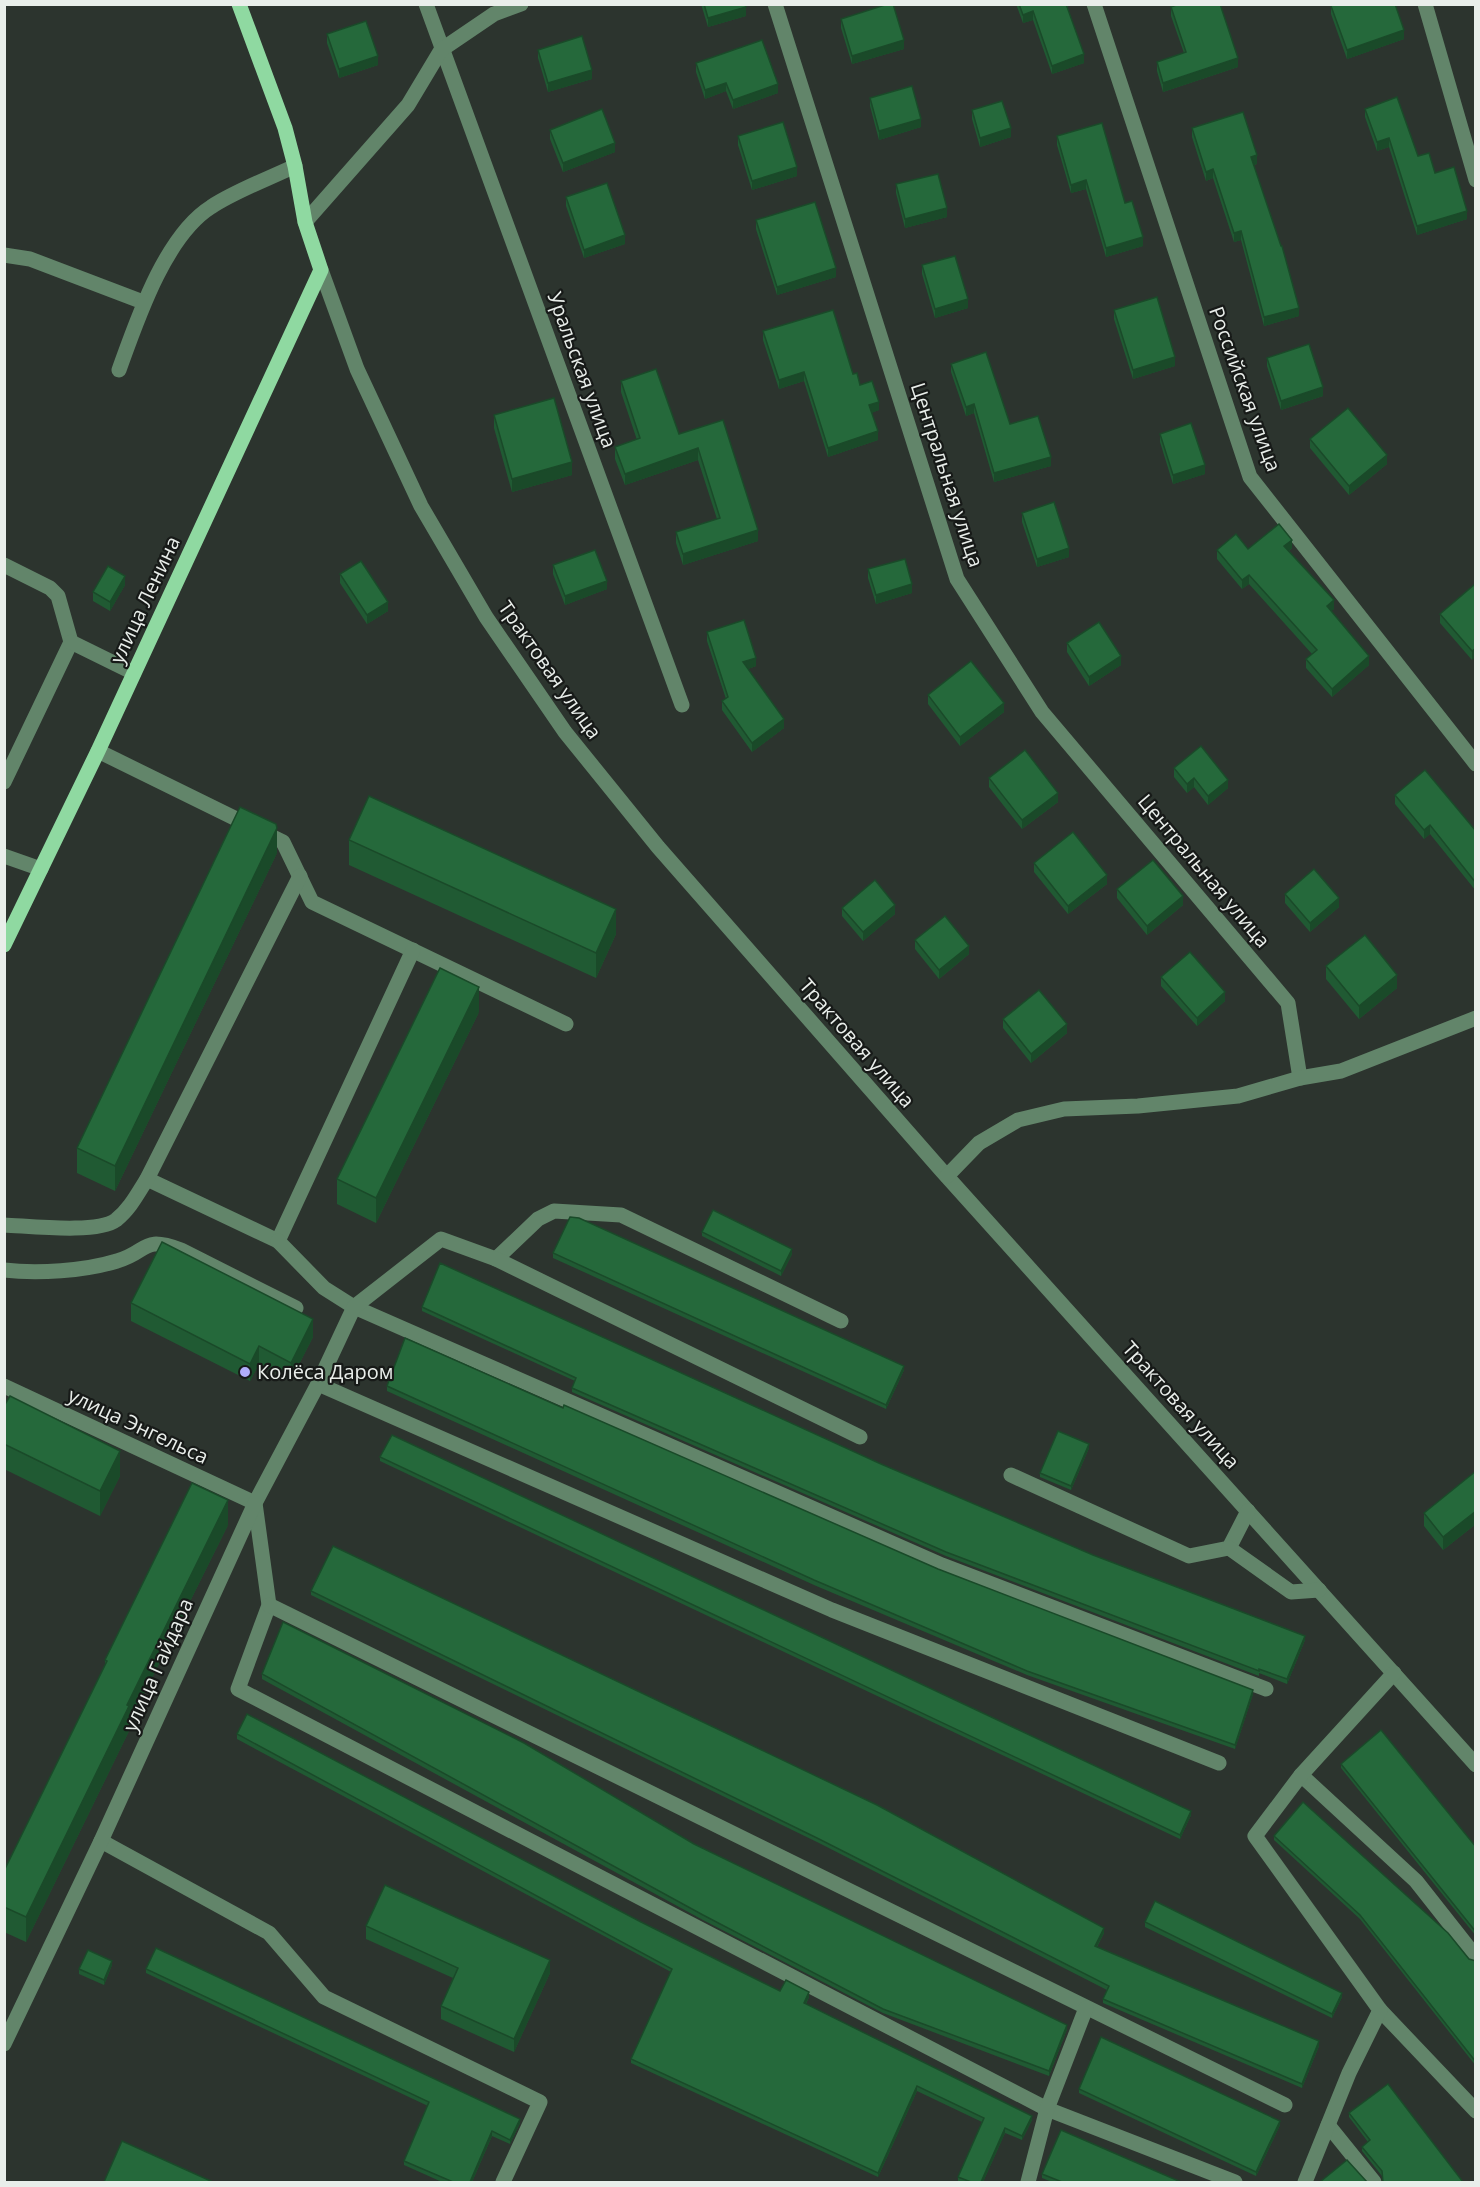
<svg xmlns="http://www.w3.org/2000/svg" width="1480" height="2187" font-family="'Open Sans',sans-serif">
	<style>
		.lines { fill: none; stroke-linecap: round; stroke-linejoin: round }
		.minor { stroke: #62856a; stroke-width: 15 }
		.major { stroke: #8fd9a1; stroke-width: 15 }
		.wall { fill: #205a33 }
		.shaded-wall { fill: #1a4a29 }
		.building { fill: #25693b; stroke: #1a4a29; stroke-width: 1.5 }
		.poi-dot { fill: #b0aefa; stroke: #171a18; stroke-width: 2 }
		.labels { text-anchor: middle; stroke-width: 4.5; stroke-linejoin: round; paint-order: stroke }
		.street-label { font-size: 20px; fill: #e9eeea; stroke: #171a18 }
		.poi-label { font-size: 20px; fill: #e9eeea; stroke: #171a18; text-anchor: start }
	</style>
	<rect width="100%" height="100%" fill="#2c342e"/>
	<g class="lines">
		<g class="minor">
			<polyline points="426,4 682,705"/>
			<polyline points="775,4 957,579 1042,712 1288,1003 1300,1078"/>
			<polyline points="1094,4 1250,477 1476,764"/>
			<polyline points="1425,4 1476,180"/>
			<polyline points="305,222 408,105 441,50 494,14 521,4"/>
			<polyline points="4,255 30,259 143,302"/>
			<polyline points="321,270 357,369 421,506 486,617 565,732 658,847 942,1171 1476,1765"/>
			<path d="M119,370c18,-50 46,-134 92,-163 24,-16 57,-28 84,-41"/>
			<polyline points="4,565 50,588 58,596 71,642 4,782"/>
			<polyline points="71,642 134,673"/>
			<polyline points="98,751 283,842 312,902 566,1024"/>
			<polyline points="4,856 41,869"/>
			<polyline points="947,1176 979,1143 1018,1120 1064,1109 1138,1106 1238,1096 1300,1078 1341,1071 1476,1018"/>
			<polyline points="147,1179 278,1241 413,950"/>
			<path d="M4,1225c26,1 93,9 112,-5 14,-11 22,-27 31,-41l153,-303"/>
			<polyline points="278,1241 324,1288 354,1307 942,1565 1266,1689"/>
			<polyline points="496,1259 538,1219 554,1211 621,1215 841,1321"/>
			<path d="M4,1270c33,4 81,1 113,-9 32,-9 24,-26 64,-11l115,58"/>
			<polyline points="318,1384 832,1610 1219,1763"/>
			<polyline points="4,1386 255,1503 269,1605 238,1689 1047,2109 1235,2182"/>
			<polyline points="1011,1475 1189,1556 1229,1548 1248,1511"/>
			<polyline points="1229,1548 1291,1592 1319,1590"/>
			<polyline points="269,1605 1285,2105"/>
			<polyline points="1301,1775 1416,1881 1476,1957"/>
			<polyline points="101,1841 269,1933 324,1997 540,2102 503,2182"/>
			<polyline points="1380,2010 1476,2111"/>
			<polyline points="4,2044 101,1841 255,1503 318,1384 354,1307 441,1239 496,1259 860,1437"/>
			<polyline points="1328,2125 1374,2182"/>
			<polyline points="1028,2182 1047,2109 1086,2008"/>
			<polyline points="1305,2182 1349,2073 1380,2010 1255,1836 1301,1775 1394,1673"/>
		</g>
		<polyline class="major" points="4,945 98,751 321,270 305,222 295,166 285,128 239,4"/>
	</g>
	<g class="wall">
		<polygon points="701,4 745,4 746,16 708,27"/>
		<polygon points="1016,4 1068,4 1068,8 1084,63 1052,74 1033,20 1023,23"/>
		<polygon points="1331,6 1404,39 1347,59 1331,14"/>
		<polygon points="1171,7 1238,67 1163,92 1157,71 1157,62 1184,53 1171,16"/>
		<polygon points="841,19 904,49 852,64 841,28"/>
		<polygon points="327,34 378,65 339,78 327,43"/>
		<polygon points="538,50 592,79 548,92 538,58"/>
		<polygon points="696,63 778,93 733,109 726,91 705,99 696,72"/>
		<polygon points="870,98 921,127 879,140 870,106"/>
		<polygon points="1365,109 1435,173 1467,219 1417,235 1389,147 1377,151 1365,117"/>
		<polygon points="972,110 1011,137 980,147 972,119"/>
		<polygon points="1192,128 1257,164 1254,165 1299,316 1264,326 1241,240 1234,242 1213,178 1206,181 1192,137"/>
		<polygon points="550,130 615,152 563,172 550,139"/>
		<polygon points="738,136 797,176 752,190 738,145"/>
		<polygon points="1057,136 1143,246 1106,257 1086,189 1071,193 1057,145"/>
		<polygon points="896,184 947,217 905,228 896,193"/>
		<polygon points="566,197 625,244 584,258 566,206"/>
		<polygon points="756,220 836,277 777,295 756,229"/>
		<polygon points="922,265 968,308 935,318 922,274"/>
		<polygon points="1114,310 1175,366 1133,379 1114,319"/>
		<polygon points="763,331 853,374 879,410 871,413 878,440 828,457 804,381 779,389 763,340"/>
		<polygon points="1267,358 1323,396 1281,410 1267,366"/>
		<polygon points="951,364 1051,466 994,482 974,413 966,416 951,372"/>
		<polygon points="621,381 679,434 723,420 758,541 683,565 676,543 676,532 717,519 698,460 625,485 615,459 615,447 637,440 621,392"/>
		<polygon points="494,415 572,475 512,492 494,428"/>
		<polygon points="1160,434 1205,474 1173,484 1160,442"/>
		<polygon points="1310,439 1387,464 1349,495 1310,448"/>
		<polygon points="1022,513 1069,557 1037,567 1022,522"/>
		<polygon points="1292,548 1289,551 1334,609 1331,611 1369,665 1332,697 1306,668 1306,659 1312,654 1249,584 1242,589 1217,559 1217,550 1248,549"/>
		<polygon points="553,565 607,589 565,605 553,574"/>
		<polygon points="868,569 912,593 876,604 868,578"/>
		<polygon points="340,574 388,611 367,624 340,583"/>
		<polygon points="125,585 110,611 93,601 93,592"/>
		<polygon points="1474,585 1472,660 1440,623 1440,614"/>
		<polygon points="707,632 756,666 748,669 784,728 752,752 722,710 722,701 726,699 707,641"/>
		<polygon points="1067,643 1121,665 1089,686 1067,652"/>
		<polygon points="928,695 1004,712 960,746 928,704"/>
		<polygon points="1174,768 1228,788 1208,805 1194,787 1187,793 1174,777"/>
		<polygon points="989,778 1058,802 1022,829 989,787"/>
		<polygon points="1395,795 1475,830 1476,829 1476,891 1430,834 1424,839 1395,804"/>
		<polygon points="349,840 616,934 596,978 349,865"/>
		<polygon points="277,853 115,1191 77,1173 77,1148"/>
		<polygon points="1034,863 1107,884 1068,914 1034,872"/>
		<polygon points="1117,889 1183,905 1147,935 1117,898"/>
		<polygon points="1285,894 1339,907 1310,932 1285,903"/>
		<polygon points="842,908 895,914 863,941 842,916"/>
		<polygon points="915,940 969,954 939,979 915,949"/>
		<polygon points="1326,966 1397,988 1359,1019 1326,979"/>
		<polygon points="1161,977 1225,1001 1197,1026 1161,986"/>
		<polygon points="479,1012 376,1223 337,1204 337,1179"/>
		<polygon points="1003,1019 1067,1033 1031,1063 1003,1028"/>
		<polygon points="702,1232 792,1254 781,1276 702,1236"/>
		<polygon points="553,1253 904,1370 886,1409 553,1258"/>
		<polygon points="131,1303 313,1337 291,1380 259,1364 250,1381 131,1321"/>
		<polygon points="422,1307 881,1464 1093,1555 1305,1640 1287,1684 1259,1673 1259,1676 946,1556 572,1392 572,1388 575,1381 422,1311"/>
		<polygon points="387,1386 563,1408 938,1569 1253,1694 1235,1749 1027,1675 814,1585 387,1391"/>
		<polygon points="4,1406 120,1476 100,1516 4,1469"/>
		<polygon points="1089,1448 1071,1490 1040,1477 1040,1473"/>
		<polygon points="380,1457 1191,1815 1180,1839 380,1461"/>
		<polygon points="1476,1471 1476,1524 1443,1550 1424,1526 1424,1513"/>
		<polygon points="228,1525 129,1724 129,1731 26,1942 4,1932 4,1871 105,1666 105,1660"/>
		<polygon points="311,1591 1104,1933 1097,1947 1319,2046 1302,2088 1103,2003 1103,1999 1107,1990 819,1843 311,1595"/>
		<polygon points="262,1674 694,1844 1067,2029 1049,2076 883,2013 703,1920 262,1679"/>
		<polygon points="237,1734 641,1922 780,1991 809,1997 806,2004 1032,2120 1022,2140 1005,2133 983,2182 958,2182 958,2177 982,2122 917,2091 878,2177 631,2063 631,2059 671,1972 237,1739"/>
		<polygon points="1341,1764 1476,1847 1476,1936 1341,1768"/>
		<polygon points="1274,1836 1469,1959 1476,1961 1476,2066 1360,1919 1274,1840"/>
		<polygon points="1145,1922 1342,1997 1332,2018 1145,1927"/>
		<polygon points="366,1926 550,1973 514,2052 441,2019 441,2006 453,1978 366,1939"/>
		<polygon points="112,1965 104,1985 79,1974 79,1969"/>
		<polygon points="146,1969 520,2123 510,2144 492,2136 472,2182 442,2182 404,2165 404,2161 428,2106 146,1973"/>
		<polygon points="1079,2089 1280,2125 1256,2176 1079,2093"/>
		<polygon points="1349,2113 1463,2182 1382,2182 1382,2176 1362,2151 1362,2147 1368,2142 1349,2117"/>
		<polygon points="1042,2174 1181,2182 1052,2182 1042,2178"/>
	</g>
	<g class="shaded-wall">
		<polygon points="746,7 746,16 708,27 708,18"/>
		<polygon points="1033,11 1033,20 1023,23 1023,15"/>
		<polygon points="1404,30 1404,39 1347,59 1347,50"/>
		<polygon points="904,40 904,49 852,64 852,56"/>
		<polygon points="1084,54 1084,63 1052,74 1052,66"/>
		<polygon points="378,56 378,65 339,78 339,69"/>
		<polygon points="1238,58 1238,67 1163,92 1163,83"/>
		<polygon points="592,70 592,79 548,92 548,83"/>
		<polygon points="726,83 726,91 705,99 705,90"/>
		<polygon points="778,84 778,93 733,109 733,100"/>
		<polygon points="921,119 921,127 879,140 879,131"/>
		<polygon points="1011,128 1011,137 980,147 980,138"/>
		<polygon points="1389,138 1389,147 1377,151 1377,142"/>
		<polygon points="615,143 615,152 563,172 563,163"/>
		<polygon points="1257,155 1257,164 1251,166 1251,157"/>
		<polygon points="797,167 797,176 752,190 752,181"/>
		<polygon points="1213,169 1213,178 1206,181 1206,172"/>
		<polygon points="1086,180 1086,189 1071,193 1071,185"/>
		<polygon points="947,208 947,217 905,228 905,219"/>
		<polygon points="1467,211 1467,219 1417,235 1417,226"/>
		<polygon points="1241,231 1241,240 1234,242 1234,233"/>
		<polygon points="625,235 625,244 584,258 584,250"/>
		<polygon points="1143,237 1143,246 1106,257 1106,248"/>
		<polygon points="836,268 836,277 777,295 777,287"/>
		<polygon points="968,299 968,308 935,318 935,309"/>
		<polygon points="1299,308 1299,316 1264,326 1264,317"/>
		<polygon points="1175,357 1175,366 1133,379 1133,370"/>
		<polygon points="804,372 804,381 779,389 779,380"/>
		<polygon points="1323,387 1323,396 1281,410 1281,401"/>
		<polygon points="879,402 879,410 869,414 869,405"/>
		<polygon points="974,404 974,413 966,416 966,407"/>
		<polygon points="878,431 878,440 828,457 828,448"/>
		<polygon points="698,448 698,460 625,485 625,474"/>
		<polygon points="1387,455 1387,464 1349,495 1349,486"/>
		<polygon points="1051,457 1051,466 994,482 994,473"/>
		<polygon points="572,462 572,475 512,492 512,479"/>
		<polygon points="1205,465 1205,474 1173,484 1173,475"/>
		<polygon points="758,530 758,541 683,565 683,554"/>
		<polygon points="1292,540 1292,548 1284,555 1284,546"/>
		<polygon points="1069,548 1069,557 1037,567 1037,559"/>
		<polygon points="1249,575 1249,584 1242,589 1242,580"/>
		<polygon points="125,576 125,585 110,611 110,602"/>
		<polygon points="607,581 607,589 565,605 565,596"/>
		<polygon points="912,584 912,593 876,604 876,595"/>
		<polygon points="1334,600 1334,609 1327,615 1327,606"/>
		<polygon points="388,602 388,611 367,624 367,615"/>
		<polygon points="1476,648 1476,657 1472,660 1472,651"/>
		<polygon points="1121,656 1121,665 1089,686 1089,677"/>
		<polygon points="1369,656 1369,665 1332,697 1332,689"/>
		<polygon points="756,658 756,666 743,671 743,662"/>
		<polygon points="1004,703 1004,712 960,746 960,737"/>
		<polygon points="784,719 784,728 752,752 752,743"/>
		<polygon points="1194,778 1194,787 1187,793 1187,784"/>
		<polygon points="1228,780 1228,788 1208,805 1208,796"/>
		<polygon points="1058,793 1058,802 1022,829 1022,820"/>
		<polygon points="1430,825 1430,834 1424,839 1424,830"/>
		<polygon points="277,828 277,853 115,1191 115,1166"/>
		<polygon points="1107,875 1107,884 1068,914 1068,906"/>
		<polygon points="1183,896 1183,905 1147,935 1147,926"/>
		<polygon points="1339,898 1339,907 1310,932 1310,923"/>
		<polygon points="895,905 895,914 863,941 863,932"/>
		<polygon points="616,909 616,934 596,978 596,953"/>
		<polygon points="969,946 969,954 939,979 939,970"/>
		<polygon points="1397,975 1397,988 1359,1019 1359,1006"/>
		<polygon points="479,987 479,1012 376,1223 376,1198"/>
		<polygon points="1225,992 1225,1001 1197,1026 1197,1018"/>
		<polygon points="1067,1024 1067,1033 1031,1063 1031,1054"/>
		<polygon points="792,1249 792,1254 781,1276 781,1271"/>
		<polygon points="313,1319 313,1337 291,1380 291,1363"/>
		<polygon points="259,1346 259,1364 250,1381 250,1364"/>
		<polygon points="904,1366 904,1370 886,1409 886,1405"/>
		<polygon points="1089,1444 1089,1448 1071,1490 1071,1486"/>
		<polygon points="120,1451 120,1476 100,1516 100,1491"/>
		<polygon points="228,1500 228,1525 129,1724 129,1731 26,1942 26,1917 127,1705"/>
		<polygon points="1476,1511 1476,1524 1443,1550 1443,1537"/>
		<polygon points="1305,1636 1305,1640 1287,1684 1287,1679"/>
		<polygon points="1253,1690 1253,1694 1235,1749 1235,1745"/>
		<polygon points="1191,1811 1191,1815 1180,1839 1180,1835"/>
		<polygon points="1104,1928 1104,1933 1095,1950 1095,1946"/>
		<polygon points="550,1960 550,1973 514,2052 514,2039"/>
		<polygon points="112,1961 112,1965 104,1985 104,1980"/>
		<polygon points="809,1992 809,1997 804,2007 804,2003"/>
		<polygon points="1342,1993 1342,1997 1332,2018 1332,2014"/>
		<polygon points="1067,2025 1067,2029 1049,2076 1049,2071"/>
		<polygon points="1319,2041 1319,2046 1302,2088 1302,2084"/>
		<polygon points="917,2086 917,2091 878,2177 878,2173"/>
		<polygon points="1032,2116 1032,2120 1022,2140 1022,2136"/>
		<polygon points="520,2119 520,2123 510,2144 510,2140"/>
		<polygon points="1280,2121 1280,2125 1256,2176 1256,2172"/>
		<polygon points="1005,2128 1005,2133 983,2182 981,2182"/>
		<polygon points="492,2131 492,2136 472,2182 470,2182"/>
	</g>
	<g class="building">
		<polygon points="704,4 745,4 746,7 708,18"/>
		<polygon points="888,4 893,4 904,40 852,56 841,19"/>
		<polygon points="1019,4 1066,4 1084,54 1052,66 1033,11 1023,15"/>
		<polygon points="1179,4 1220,4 1238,58 1163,83 1157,62 1186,52 1171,7"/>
		<polygon points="1334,4 1395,4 1404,30 1347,50 1331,6"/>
		<polygon points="366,21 378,56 339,69 327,34"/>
		<polygon points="582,36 592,70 548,83 538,50"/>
		<polygon points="762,40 778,84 733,100 726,83 705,90 696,63"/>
		<polygon points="912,86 921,119 879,131 870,98"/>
		<polygon points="1397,97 1418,156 1429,153 1435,173 1454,167 1467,211 1417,226 1389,138 1377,142 1365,109"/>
		<polygon points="1002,101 1011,128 980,138 972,110"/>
		<polygon points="602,109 615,143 563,163 550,130"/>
		<polygon points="1243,112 1257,155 1251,157 1281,246 1282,246 1299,308 1264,317 1241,231 1234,233 1213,169 1206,172 1192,128"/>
		<polygon points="783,122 797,167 752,181 738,136"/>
		<polygon points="1102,123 1125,203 1132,201 1143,237 1106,248 1086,180 1071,185 1057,136"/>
		<polygon points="938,174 947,208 905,219 896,184"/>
		<polygon points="607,183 625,235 584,250 566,197"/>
		<polygon points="815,202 836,268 777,287 756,220"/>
		<polygon points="955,256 968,299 935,309 922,265"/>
		<polygon points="1157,297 1175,357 1133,370 1114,310"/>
		<polygon points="833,310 853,374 857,373 860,385 872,381 879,402 869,405 878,431 828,448 804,372 779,380 763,331"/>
		<polygon points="1309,344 1323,387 1281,401 1267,358"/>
		<polygon points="986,352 1010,424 1038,416 1051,457 994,473 974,404 966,407 951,364"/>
		<polygon points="656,369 679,434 723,420 758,530 683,554 676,532 720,518 698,448 625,474 615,447 640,438 621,381"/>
		<polygon points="554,398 572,462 512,479 494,415"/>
		<polygon points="1348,408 1387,455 1349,486 1310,439"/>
		<polygon points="1191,423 1205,465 1173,475 1160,434"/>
		<polygon points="1054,502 1069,548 1037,559 1022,513"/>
		<polygon points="1279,524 1292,540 1284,546 1334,600 1327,606 1369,656 1332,689 1306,659 1317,650 1249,575 1242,580 1217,550 1236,534 1248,549"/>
		<polygon points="595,550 607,581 565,596 553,565"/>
		<polygon points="905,559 912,584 876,595 868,569"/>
		<polygon points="361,561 388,602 367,615 340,574"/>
		<polygon points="108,566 125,576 110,602 93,592"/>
		<polygon points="1474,585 1476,586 1476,648 1472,651 1440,614"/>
		<polygon points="744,620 756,658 743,662 784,719 752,743 722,701 728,697 707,632"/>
		<polygon points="1099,622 1121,656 1089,677 1067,643"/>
		<polygon points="971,661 1004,703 960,737 928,695"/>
		<polygon points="1201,746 1228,780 1208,796 1194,778 1187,784 1174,768"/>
		<polygon points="1025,750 1058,793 1022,820 989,778"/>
		<polygon points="1425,770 1475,830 1476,829 1476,883 1430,825 1424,830 1395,795"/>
		<polygon points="369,796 616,909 596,953 349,840"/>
		<polygon points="240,807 276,824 277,828 115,1166 77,1148"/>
		<polygon points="1073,832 1107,875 1068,906 1034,863"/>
		<polygon points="1153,860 1183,896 1147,926 1117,889"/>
		<polygon points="1314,869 1339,898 1310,923 1285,894"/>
		<polygon points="875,880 895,905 863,932 842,908"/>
		<polygon points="945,916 969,946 939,970 915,940"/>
		<polygon points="1365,935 1397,975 1359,1006 1326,966"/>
		<polygon points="1190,952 1225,992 1197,1018 1161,977"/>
		<polygon points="440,968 479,987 376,1198 337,1179"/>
		<polygon points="1039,990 1067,1024 1031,1054 1003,1019"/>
		<polygon points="713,1210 792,1249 781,1271 702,1232"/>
		<polygon points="570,1217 579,1218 904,1366 886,1405 553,1253"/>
		<polygon points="162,1242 313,1319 291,1363 259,1346 250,1364 131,1303"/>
		<polygon points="440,1263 881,1464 1093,1555 1305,1636 1287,1679 1259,1669 1259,1671 946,1552 572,1388 576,1378 422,1307"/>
		<polygon points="405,1338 563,1408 564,1405 938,1569 1253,1690 1235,1745 1027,1671 814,1580 387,1386"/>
		<polygon points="10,1396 120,1451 100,1491 4,1444 4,1406"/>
		<polygon points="1058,1431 1089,1444 1071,1486 1040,1473"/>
		<polygon points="392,1435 1191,1811 1180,1835 380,1457"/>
		<polygon points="1476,1471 1476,1511 1443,1537 1424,1513"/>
		<polygon points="192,1483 228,1500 127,1705 129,1706 26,1917 4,1907 4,1871 107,1661 105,1660"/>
		<polygon points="333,1546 877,1805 1104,1928 1095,1946 1319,2041 1302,2084 1103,1999 1109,1986 819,1839 311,1591"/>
		<polygon points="283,1622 524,1743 694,1844 1067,2025 1049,2071 883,2009 703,1915 262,1674"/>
		<polygon points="247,1714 641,1922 780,1991 786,1980 809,1992 804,2003 1032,2116 1022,2136 1005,2128 981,2182 971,2182 958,2177 984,2118 917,2086 878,2173 631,2059 672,1969 237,1734"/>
		<polygon points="1381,1730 1476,1847 1476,1932 1341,1764"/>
		<polygon points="1303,1802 1448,1933 1469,1959 1476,1961 1476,2062 1360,1915 1274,1836"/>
		<polygon points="385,1885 550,1960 514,2039 441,2006 458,1968 366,1926"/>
		<polygon points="1155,1901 1342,1993 1332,2014 1145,1922"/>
		<polygon points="156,1948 520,2119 510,2140 492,2131 470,2182 453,2182 404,2161 429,2102 146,1969"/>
		<polygon points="88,1950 112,1961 104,1980 79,1969"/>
		<polygon points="1101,2037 1280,2121 1256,2172 1079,2089"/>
		<polygon points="1388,2084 1463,2182 1382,2182 1383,2182 1382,2171 1362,2147 1370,2140 1349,2113"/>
		<polygon points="1061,2130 1181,2182 1062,2182 1042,2174"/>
		<polygon points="122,2141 213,2182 104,2182"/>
		<polygon points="1347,2160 1367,2182 1320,2182"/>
	</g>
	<circle class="poi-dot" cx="245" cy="1372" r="6"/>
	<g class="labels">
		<g class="street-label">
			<text transform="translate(582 370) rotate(70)" y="7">Уральская улица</text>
			<text transform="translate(1245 389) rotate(70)" y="7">Российская улица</text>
			<text transform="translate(947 475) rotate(72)" y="7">Центральная улица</text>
			<text transform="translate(145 600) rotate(-65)" y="7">улица Ленина</text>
			<text transform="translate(550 670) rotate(55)" y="7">Трактовая улица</text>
			<text transform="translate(1204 871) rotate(50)" y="7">Центральная улица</text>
			<text transform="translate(857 1043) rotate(49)" y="7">Трактовая улица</text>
			<text transform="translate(1181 1405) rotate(48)" y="7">Трактовая улица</text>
			<text transform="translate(138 1426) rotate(25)" y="7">улица Энгельса</text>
			<text transform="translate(158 1665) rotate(-66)" y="7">улица Гайдара</text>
		</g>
		<g class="poi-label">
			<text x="257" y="1379">Колёса Даром</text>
		</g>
	</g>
	<rect width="1480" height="2187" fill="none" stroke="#e9eeea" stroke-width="12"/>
</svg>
